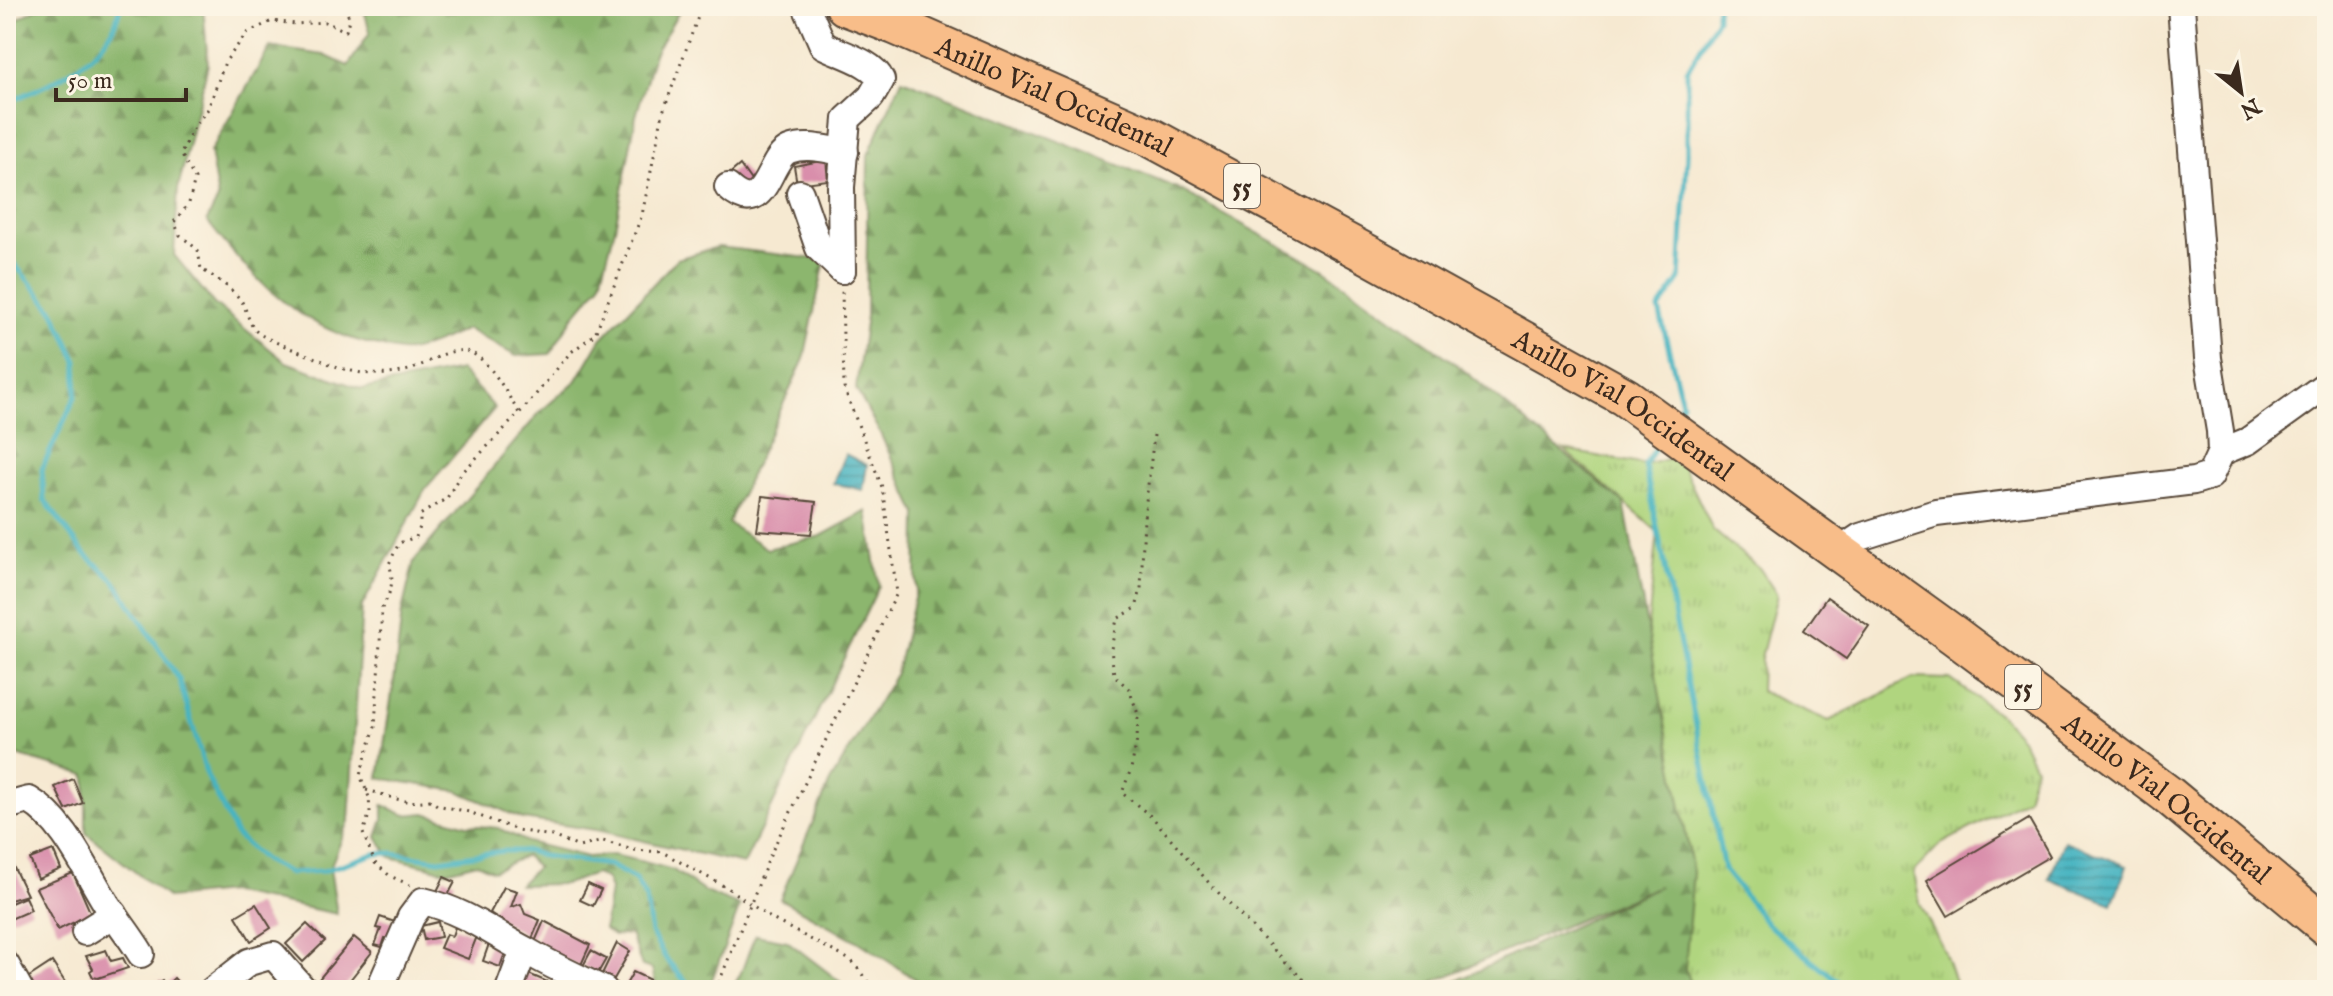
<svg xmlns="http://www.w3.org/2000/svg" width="2333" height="996" font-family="'IM FELL English',serif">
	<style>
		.grass { fill: url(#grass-tufts); stroke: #76804e; stroke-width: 2 }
		.forest { fill: url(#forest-firs); stroke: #647046; stroke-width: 2 }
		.water { fill: url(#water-rules); stroke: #406f70; stroke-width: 2 }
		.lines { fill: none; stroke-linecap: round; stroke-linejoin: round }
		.stream { stroke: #46b4c1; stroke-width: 5 }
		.building { fill: #d98eab }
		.minor-casing { stroke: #574739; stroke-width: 30 }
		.highway-casing { stroke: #574739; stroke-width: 42 }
		.path { stroke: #574739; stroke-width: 3; stroke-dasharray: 2 6; stroke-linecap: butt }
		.minor { stroke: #fff; stroke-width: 26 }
		.highway { stroke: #f8bd89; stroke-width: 38 }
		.labels { text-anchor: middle; stroke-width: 8; stroke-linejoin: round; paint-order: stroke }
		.shield { fill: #fcf5e5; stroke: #75675a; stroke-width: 2 }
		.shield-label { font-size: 26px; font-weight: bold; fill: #3b2a1e }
		.street-label { font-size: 28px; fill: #3b2a1e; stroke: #fcf5e5 }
	</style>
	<defs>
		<pattern id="grass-tufts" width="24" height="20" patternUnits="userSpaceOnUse" patternTransform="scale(2)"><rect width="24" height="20" fill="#b0d57f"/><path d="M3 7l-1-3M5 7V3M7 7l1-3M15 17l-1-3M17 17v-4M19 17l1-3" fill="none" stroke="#98b76d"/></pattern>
		<pattern id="forest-firs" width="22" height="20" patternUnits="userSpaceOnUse" patternTransform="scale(2)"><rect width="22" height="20" fill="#8cb66e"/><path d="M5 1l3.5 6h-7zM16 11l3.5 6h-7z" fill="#74945a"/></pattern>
		<pattern id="water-rules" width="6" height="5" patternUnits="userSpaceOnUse" patternTransform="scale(2)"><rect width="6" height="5" fill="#46b4c1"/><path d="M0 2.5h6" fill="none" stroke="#3c939c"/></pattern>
	</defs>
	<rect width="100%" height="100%" fill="#fcf5e5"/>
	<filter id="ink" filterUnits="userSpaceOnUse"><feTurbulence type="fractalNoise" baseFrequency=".0125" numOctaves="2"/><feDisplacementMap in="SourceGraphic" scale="16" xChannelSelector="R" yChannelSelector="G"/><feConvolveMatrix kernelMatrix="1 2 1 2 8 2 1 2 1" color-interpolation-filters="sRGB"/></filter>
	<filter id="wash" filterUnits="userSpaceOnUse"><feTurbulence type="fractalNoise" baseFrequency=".006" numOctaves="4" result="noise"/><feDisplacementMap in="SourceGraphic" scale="32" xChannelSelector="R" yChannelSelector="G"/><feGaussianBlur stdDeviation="1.8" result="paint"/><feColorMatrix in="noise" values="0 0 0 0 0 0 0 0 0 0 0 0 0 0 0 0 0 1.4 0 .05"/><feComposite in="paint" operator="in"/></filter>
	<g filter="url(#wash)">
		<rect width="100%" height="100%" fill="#f6e9d1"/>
		<polygon class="grass" points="1564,450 1645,465 1678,456 1713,530 1760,569 1777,595 1761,658 1760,691 1829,721 1913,678 1950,679 2000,715 2021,738 2035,767 2027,798 1939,845 1914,872 1920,904 1944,951 1958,990 1668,990 1646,644 1658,532"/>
		<g class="forest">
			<polygon points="42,6 203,6 208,64 178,189 174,255 214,304 286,362 362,389 460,370 495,408 426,488 362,606 349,821 330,868 337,914 228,892 168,898 86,833 86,775 6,752 6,25"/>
			<path d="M363,6h319l-28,48 -18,62 -21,112 -15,57 -27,32 -23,37 -34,2 -49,-27c-18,7 -39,19 -58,22 -9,2 -21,-3 -30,-5 -78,-16 -125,-65 -172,-125l11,-22 -8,-47 60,-105 54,8 24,11 22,-34z"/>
			<polygon points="902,79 1177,188 1324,270 1455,363 1624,503 1693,872 1685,969 1695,990 1437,990 1659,886 1414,990 932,990 859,942 780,899 830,782 896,673 916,590 917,514 881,435 856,389 866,316 868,155"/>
			<polygon points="718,247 825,260 804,359 728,523 767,549 821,536 867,511 879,586 744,864 596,830 523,819 458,791 379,778 395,674 402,611 414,561 541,411 577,380 601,339 677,259"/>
			<polygon points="383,805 405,815 425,813 467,825 498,828 527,842 587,857 613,855 644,862 673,870 705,892 740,906 708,990 657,990 652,969 642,966 630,934 614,936 604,929 610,890 606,878 595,874 565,884 519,885 537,867 525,856 493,871 477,863 446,871 390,857 377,837 383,819"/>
			<path d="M756,935l31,6 64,49h-121c14,-15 16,-37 26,-55z"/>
		</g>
		<g class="water">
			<polygon points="845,454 867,465 863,490 833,483"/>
			<polygon points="2064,841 2127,866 2112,904 2049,879"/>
		</g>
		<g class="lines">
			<g class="stream">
				<path d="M6,103c44,-19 106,-44 114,-97"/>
				<polyline points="6,254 53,310 77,361 76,395 42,469 44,499 83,552 114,580 179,679 207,776 236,835 264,860 289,873 323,871 374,854 392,853 439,860 503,851 527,851 543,856 609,865 635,879 646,898 651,933 666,959 693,990"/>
				<polyline points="1674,417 1682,403 1659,309 1680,279 1687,156 1687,71 1717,19 1717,6"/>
				<polyline points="1661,439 1645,465 1724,869 1768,925 1849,990"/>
			</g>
		</g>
		<g id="blocks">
			<g class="building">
				<polygon points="826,160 828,180 797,184 794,166"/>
				<polygon points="740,165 752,182 738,192 727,176"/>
				<polygon points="762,496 816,502 811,534 757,530"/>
				<polygon points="1827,597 1869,626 1846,659 1804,630"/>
				<polygon points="73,779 83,803 66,810 55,787"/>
				<polygon points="2029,819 2050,856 1948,916 1927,880"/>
				<polygon points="53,850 61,869 38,879 30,859"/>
				<polygon points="12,864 27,895 7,901 6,866"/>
				<polygon points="73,873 91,914 58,930 36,888"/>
				<polygon points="444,877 455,882 445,901 435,895"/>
				<polygon points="588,884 601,890 593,906 580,900"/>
				<polygon points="504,887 517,891 511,907 521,904 525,914 540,920 532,939 490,913"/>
				<polygon points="25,897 31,910 6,921 6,905"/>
				<polygon points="256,904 271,928 251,941 236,916"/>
				<polygon points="380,917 398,923 391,940 385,938 382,947 375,945 381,929 376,928"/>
				<polygon points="544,921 590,945 580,967 534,944"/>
				<polygon points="438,922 441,937 424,940 421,926"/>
				<polygon points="307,924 325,941 303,962 286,944"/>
				<polygon points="455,927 477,936 468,959 440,948 446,934 452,936"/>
				<polygon points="354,937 372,952 342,990 335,990 319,979"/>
				<polygon points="490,941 507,947 500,967 483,961"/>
				<polygon points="617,943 630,951 614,979 602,974"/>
				<polygon points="106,950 111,961 123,958 128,968 98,978 93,977 90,971 93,969 86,956"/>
				<polygon points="591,951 606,959 598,973 583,966"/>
				<polygon points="52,962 70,990 33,990 26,979"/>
				<polygon points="524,972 566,990 516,990"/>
				<polygon points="633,972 650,980 645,990 624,988"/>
				<polygon points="174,978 185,990 149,988 162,980 166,986"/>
			</g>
		</g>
	</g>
	<g filter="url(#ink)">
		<use href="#blocks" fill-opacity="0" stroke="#574739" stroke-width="2"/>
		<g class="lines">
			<g class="minor-casing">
				<g id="minor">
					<path d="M806,6l17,39c17,9 50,17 58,35l-10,17 -24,22 -6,68 1,83"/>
					<path d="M728,187c38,35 39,-28 61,-37 17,-7 38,0 56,2"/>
					<polyline points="800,193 819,248 842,270"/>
					<polyline points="2221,452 2248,441 2327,384"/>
					<polyline points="1839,551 1860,537 1936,513 2194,481 2210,476 2221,452 2220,431 2208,358 2181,6"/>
					<path d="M6,806l23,-6c35,20 56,69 77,103 11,17 24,33 35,51"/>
					<polyline points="85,932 114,914"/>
					<polyline points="6,965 20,990"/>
					<polyline points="213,990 249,962 273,955 304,990"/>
					<path d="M379,990l32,-73 12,-16c39,9 68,31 102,49 25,15 52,27 79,40"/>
					<polyline points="509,990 524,950"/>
				</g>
			</g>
			<g class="highway-casing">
				<g id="highway">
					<path id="s1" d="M845,6l50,19 255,112 221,119 254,141 330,239 212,158 160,133"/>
				</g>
			</g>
			<g class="path">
				<path d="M346,6l3,13 -3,12 -21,-9 -30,2 -23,-3 -25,12 -22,29 -17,47 -13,16 -14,29 14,25 -6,24 -15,19 6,13 18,15 3,19c13,8 28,17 39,30 7,9 8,24 16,32 9,9 53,24 67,30 28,13 59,18 89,8 17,-6 38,-23 57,-17 21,7 39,44 50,61"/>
				<polyline points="1154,435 1144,518 1141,589 1136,608 1117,619 1111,649 1114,675 1129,689 1138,714 1137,740 1131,769 1122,793 1153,818 1210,884 1313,990"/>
				<path d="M366,790c26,6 36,15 64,10l7,5 32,7 48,18 35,6 27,11 24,-6 30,9 29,2 67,37 43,30 80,42 16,21 14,8"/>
				<path d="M410,885l-20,-9 -15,-13 -12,-30 7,-21 -1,-15 -9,-22 15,-48 7,-119c9,-16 13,-28 7,-44l10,-21 17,-6 4,-10v-12l27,-17 13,-23 68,-71 42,-51 25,-19 47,-119 21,-103 39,-106"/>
				<polyline points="716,990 771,853 897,593 882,487 844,388 842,289"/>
			</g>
			<use href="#minor" class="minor"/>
			<use href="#highway" class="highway"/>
		</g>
	</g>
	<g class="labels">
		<g class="shield">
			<rect x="1224" y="164" width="36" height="44" rx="6"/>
			<rect x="2005" y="665" width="36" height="44" rx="6"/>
		</g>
		<g class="shield-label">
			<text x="1242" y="195">55</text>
			<text x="2023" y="696">55</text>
		</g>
		<g class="street-label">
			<text dy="10" stroke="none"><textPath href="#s1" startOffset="228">Anillo Vial Occidental</textPath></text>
			<text dy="10" stroke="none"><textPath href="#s1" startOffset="876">Anillo Vial Occidental</textPath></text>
			<text dy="10" stroke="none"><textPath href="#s1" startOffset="1548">Anillo Vial Occidental</textPath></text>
		</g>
	</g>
	<rect width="2333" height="996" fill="none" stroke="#fcf5e5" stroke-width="32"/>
	<g transform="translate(2241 92) rotate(150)" stroke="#fcf5e5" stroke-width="6" paint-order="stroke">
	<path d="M0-6L14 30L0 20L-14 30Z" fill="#3b2a1e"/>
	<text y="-12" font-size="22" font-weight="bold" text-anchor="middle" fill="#3b2a1e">N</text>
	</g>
	<path d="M56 88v12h130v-12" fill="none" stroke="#3b2a1e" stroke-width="4"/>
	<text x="68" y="88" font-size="24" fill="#3b2a1e" stroke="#fcf5e5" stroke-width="6" paint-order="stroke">50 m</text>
</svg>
